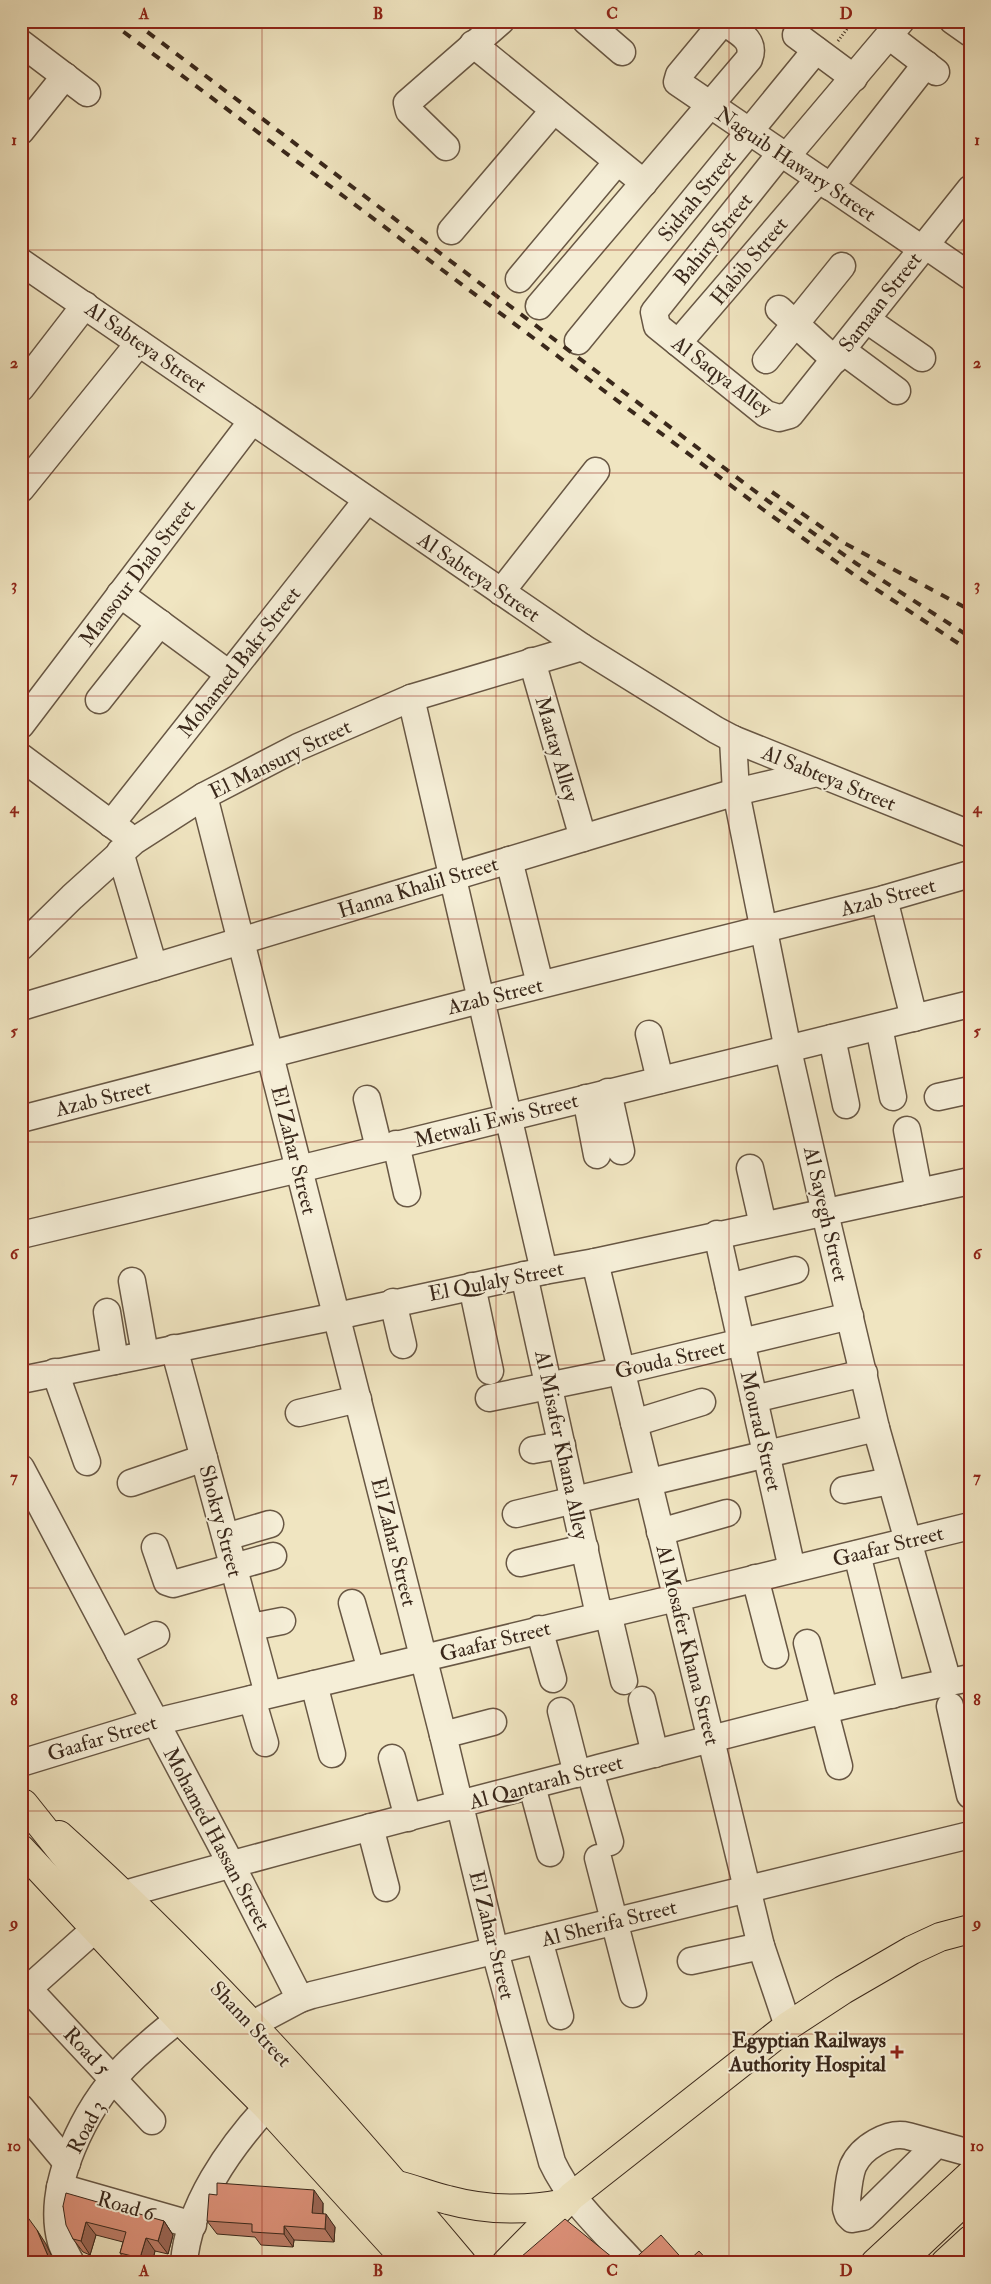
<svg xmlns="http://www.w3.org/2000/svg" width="991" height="2284" font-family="'IM FELL Double Pica',serif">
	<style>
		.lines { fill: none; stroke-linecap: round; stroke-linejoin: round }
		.minor-casing { stroke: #685744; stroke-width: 29 }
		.major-casing { stroke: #3a281b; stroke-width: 30 }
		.highway-casing { stroke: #3a281b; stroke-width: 30 }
		.path { stroke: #3a281b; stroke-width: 3; stroke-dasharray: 1 2.5; stroke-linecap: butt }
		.minor { stroke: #f5eed7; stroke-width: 26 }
		.major { stroke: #f0e5c1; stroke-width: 28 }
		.highway { stroke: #f0e5c1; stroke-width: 28 }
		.rail { stroke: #3a281b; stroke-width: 4; stroke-dasharray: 9 9; stroke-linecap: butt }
		.wall { fill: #be7d68; stroke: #3a281b }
		.shaded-wall { fill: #9b6655; stroke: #3a281b }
		.building { fill: #dd9179; stroke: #3a281b }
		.grid { fill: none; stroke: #8f2418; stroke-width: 1; stroke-opacity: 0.55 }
		.poi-dot { fill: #8f2418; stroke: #f5eed7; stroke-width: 2 }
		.labels { text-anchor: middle; stroke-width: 4; stroke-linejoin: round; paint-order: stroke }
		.street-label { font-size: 21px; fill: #3a281b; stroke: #f5eed7 }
		.poi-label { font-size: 21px; font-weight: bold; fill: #3a281b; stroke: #f5eed7; text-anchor: end }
		.neatline { fill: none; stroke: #8f2418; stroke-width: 2 }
		.grid-label { font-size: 16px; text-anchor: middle; font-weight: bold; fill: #8f2418 }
	</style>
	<rect width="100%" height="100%" fill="#f0e5c1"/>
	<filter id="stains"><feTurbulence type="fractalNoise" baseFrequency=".004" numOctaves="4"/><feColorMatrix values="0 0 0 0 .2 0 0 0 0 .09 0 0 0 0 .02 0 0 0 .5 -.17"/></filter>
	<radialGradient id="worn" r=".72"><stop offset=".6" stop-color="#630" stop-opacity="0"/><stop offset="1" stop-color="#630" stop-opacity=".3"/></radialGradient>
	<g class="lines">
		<g class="minor-casing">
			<g id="minor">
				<polyline points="586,21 622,52"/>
				<polyline points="953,21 970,33"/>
				<polyline points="723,22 679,75 677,82 922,249"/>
				<polyline points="796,35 854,78"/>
				<polyline points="889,36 936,72"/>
				<polyline points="21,43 87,93"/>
				<polyline points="473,44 644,183"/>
				<polyline points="21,131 65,76"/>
				<polyline points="446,147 409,111 407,103 501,21"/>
				<polyline points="781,153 654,312 657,326 766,414 779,418 790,415 970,189"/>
				<polyline points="786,157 901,21"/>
				<polyline points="830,187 926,64"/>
				<polyline points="451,231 554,110"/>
				<polyline points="925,245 970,276"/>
				<polyline points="21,262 582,647 716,730 733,739 970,834"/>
				<polyline points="519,279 617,162"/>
				<path d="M539,306l210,-247c8,-20 -13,-28 -27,-38"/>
				<polyline points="779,309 835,360"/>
				<polyline points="867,320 922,358"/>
				<polyline points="578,341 816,50"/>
				<polyline points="678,343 819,179"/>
				<polyline points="843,351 897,391"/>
				<polyline points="766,360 842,266"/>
				<polyline points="21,388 85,305"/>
				<polyline points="21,489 139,343"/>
				<polyline points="501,592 596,471"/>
				<polyline points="120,594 229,674"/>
				<polyline points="532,661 583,838"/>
				<polyline points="411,698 544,1271"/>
				<polyline points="99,700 160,623"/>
				<polyline points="21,725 252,421"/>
				<polyline points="733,739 736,792 788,1050 825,1213 876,1428 948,1682"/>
				<polyline points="21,757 125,834"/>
				<path d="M204,796l239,939 52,216 57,211c18,39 52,69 81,101"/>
				<polyline points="111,824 367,500"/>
				<polyline points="120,852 154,967"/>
				<polyline points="509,860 540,984"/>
				<polyline points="884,899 914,1018"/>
				<polyline points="21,947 72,897 134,841 204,796 298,747 411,698 582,647"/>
				<polyline points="21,1007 583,838 736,792 817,773"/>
				<polyline points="879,1027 893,1097"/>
				<polyline points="649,1034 660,1080"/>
				<polyline points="832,1038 846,1105"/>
				<polyline points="608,1092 621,1151"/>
				<polyline points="938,1097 970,1090"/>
				<polyline points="586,1098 597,1155"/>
				<polyline points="367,1099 379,1148"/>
				<polyline points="21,1119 480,1000 884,899 970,874"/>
				<polyline points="907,1130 919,1192"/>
				<polyline points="396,1144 407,1193"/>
				<polyline points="750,1168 763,1225"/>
				<polyline points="717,1234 792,1569"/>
				<polyline points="21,1235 299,1169 970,1004"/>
				<polyline points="595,1262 761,1946 788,2026"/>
				<polyline points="524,1275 599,1615"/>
				<polyline points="132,1281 145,1354"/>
				<polyline points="472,1286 490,1371"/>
				<polyline points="729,1287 795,1270"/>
				<polyline points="393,1302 403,1345"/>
				<polyline points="107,1312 115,1361"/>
				<polyline points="174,1348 268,1694"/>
				<polyline points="55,1372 87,1462"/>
				<polyline points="21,1380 337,1316 544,1271 595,1262 970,1181"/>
				<polyline points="489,1398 621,1371 850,1316"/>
				<polyline points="754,1399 864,1373"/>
				<polyline points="299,1413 358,1399"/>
				<polyline points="634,1423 702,1402"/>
				<polyline points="533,1450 562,1445"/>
				<polyline points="21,1468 231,1864 300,1999"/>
				<polyline points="131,1483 204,1458"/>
				<polyline points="844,1490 890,1481"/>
				<polyline points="516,1514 876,1428"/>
				<polyline points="660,1532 727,1513"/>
				<polyline points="226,1537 270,1524"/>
				<polyline points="155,1547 167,1582 173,1584 273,1556"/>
				<polyline points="857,1554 892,1695"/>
				<polyline points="520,1563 585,1548"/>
				<polyline points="755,1578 775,1655"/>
				<polyline points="352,1603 371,1670"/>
				<polyline points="608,1613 624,1681"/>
				<polyline points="251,1627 282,1621"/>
				<polyline points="539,1629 553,1679"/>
				<polyline points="807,1643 839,1766"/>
				<polyline points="119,1653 156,1635"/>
				<polyline points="314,1684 332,1754"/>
				<polyline points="252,1699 265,1743"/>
				<polyline points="642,1700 655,1754"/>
				<polyline points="950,1706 970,1795"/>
				<polyline points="561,1711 577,1774"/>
				<polyline points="443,1735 493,1722"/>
				<polyline points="392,1758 408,1818"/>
				<polyline points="21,1763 155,1722 676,1598 970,1526"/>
				<polyline points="590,1771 610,1842"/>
				<polyline points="532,1786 550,1853"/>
				<polyline points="370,1827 386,1888"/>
				<polyline points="598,1858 633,1994"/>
				<path d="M125,1894c155,-44 310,-84 466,-124 126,-32 251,-67 379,-92"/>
				<polyline points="539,1940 560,2016"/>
				<polyline points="691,1961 761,1946"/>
				<polyline points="21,1981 152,2121"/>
				<polyline points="21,1995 95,1929"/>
				<polyline points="253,2024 300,1999 312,1995 970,1835"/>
				<polyline points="21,2108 67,2163"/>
				<path d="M937,2144l-74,73 -11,2 -4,-4 -2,-6c2,-14 2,-30 7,-43 8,-18 35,-35 55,-30l62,17"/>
				<polyline points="60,2187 193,2225"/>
				<path d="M71,2263c-3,-7 -8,-14 -10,-21 -16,-57 25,-135 64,-176 17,-17 35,-32 54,-47"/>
				<path d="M184,2263c4,-57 46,-116 83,-156"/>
			</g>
		</g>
		<g class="major-casing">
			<g id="major">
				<path d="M59,1835c146,131 277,278 403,428"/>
				<polyline points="21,1849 179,2019 267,2107 409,2263"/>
				<path d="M397,2185c17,4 34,11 51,15 40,11 78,11 118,3"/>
				<polyline points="506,2263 572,2196 788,2026 843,1990 912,1950 940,1937 970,1929"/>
				<polyline points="875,2263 970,2175"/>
			</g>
		</g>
		<g class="highway-casing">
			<g id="highway">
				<polyline points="24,1804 71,1863 361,2176 434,2263"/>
				<polyline points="899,2263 970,2196"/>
				<polyline points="945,2263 970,2240"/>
			</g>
		</g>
		<polyline class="path" points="838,41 853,21"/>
		<use href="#minor" class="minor"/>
		<use href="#major" class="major"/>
		<use href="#highway" class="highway"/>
		<g class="rail">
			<polyline points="109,21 761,508 853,574 970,651"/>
			<polyline points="133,21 768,501 857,564 970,637"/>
			<polyline points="772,492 844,543 970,610"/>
		</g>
	</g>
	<g class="wall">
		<polygon points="323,2203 323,2213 335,2227 334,2242 294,2240 293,2247 261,2245 255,2237 217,2234 207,2221"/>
		<polygon points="63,2206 164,2221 173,2235 168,2254 155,2251 152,2263 127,2263 120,2253 123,2242 96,2235 90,2255 83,2252 73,2239"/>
	</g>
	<g class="shaded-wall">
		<polygon points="314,2190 323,2203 322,2226 312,2213"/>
		<polygon points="326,2214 335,2227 334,2242 325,2229"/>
		<polygon points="164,2221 173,2235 168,2254 158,2241"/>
		<polygon points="86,2222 96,2235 90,2255 81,2241"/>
		<polygon points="284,2226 294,2240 293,2247 284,2234"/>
		<polygon points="37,2230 46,2244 55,2263 48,2256"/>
		<polygon points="146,2238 155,2251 152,2263 144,2263 140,2258"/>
	</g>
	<g class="building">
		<polygon points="217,2183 314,2190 312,2213 326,2214 325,2229 284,2226 284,2234 252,2232 252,2224 207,2221 209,2194 217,2195"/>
		<polygon points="66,2193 164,2221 158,2241 146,2238 140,2258 120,2253 126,2232 86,2222 81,2241 73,2239 66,2225 63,2206"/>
		<polygon points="21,2208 37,2230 48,2256 53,2262 56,2263 29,2263 21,2251"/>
		<polygon points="565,2219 618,2262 630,2260 631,2262 661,2235 686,2263 525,2263 521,2257"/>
		<polygon points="699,2251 710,2263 686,2263"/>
	</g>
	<path class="grid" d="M262,21v2242M496,21v2242M729,21v2242M21,250h949M21,473h949M21,696h949M21,919h949M21,1142h949M21,1365h949M21,1588h949M21,1811h949M21,2034h949"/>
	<path class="poi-dot" d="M894.5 2044.5h5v5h5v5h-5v5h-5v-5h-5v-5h5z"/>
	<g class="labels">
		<g class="street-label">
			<text transform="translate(796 164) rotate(34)" y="7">Naguib Hawary Street</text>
			<text transform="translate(697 196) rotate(-51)" y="7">Sidrah Street</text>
			<text transform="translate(713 239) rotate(-51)" y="7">Bahiry Street</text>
			<text transform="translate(749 261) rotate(-50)" y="7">Habib Street</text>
			<text transform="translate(880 302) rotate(-52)" y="7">Samaan Street</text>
			<text transform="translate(146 347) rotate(35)" y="7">Al Sabteya Street</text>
			<text transform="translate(722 376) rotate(37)" y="7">Al Saqya Alley</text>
			<text transform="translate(137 573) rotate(-53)" y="7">Mansour Diab Street</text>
			<text transform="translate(479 577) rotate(34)" y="7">Al Sabteya Street</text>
			<text transform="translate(239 662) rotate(-52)" y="7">Mohamed Bakr Street</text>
			<text transform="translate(557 749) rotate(74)" y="7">Maatay Alley</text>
			<text transform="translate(280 759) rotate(-26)" y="7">El Mansury Street</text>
			<text transform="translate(829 778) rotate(22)" y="7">Al Sabteya Street</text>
			<text transform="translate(418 887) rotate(-17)" y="7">Hanna Khalil Street</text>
			<text transform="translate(888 897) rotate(-15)" y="7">Azab Street</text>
			<text transform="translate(495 996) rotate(-14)" y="7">Azab Street</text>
			<text transform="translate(103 1098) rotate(-14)" y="7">Azab Street</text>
			<text transform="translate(496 1120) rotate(-14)" y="7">Metwali Ewis Street</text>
			<text transform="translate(294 1150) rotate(76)" y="7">El Zahar Street</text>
			<text transform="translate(826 1214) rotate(77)" y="7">Al Sayegh Street</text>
			<text transform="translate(496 1281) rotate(-11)" y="7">El Qulaly Street</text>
			<text transform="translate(670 1359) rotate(-13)" y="7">Gouda Street</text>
			<text transform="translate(761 1431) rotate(77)" y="7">Mourad Street</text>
			<text transform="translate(562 1445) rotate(78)" y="7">Al Misafer Khana Alley</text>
			<text transform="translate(221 1521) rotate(75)" y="7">Shokry Street</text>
			<text transform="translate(394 1542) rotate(76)" y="7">El Zahar Street</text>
			<text transform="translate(888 1546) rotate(-14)" y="7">Gaafar Street</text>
			<text transform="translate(495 1641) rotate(-14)" y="7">Gaafar Street</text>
			<text transform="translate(688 1645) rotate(76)" y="7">Al Mosafer Khana Street</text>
			<text transform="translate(102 1738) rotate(-17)" y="7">Gaafar Street</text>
			<text transform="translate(546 1782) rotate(-15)" y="7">Al Qantarah Street</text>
			<text transform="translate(217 1839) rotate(62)" y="7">Mohamed Hassan Street</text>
			<text transform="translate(609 1923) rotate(-14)" y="7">Al Sherifa Street</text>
			<text transform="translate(492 1935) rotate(76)" y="7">El Zahar Street</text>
			<text transform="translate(251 2024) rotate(47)" y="7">Shann Street</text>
			<text transform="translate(87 2051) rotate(47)" y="7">Road 5</text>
			<text transform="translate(86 2127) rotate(-62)" y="7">Road 3</text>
			<text transform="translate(126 2206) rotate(16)" y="7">Road 6</text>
		</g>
		<g class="poi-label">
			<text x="886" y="2047">Egyptian Railways<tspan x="886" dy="24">Authority Hospital</tspan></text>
		</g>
	</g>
	<rect width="991" height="2284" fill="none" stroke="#f0e5c1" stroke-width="55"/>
	<rect x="28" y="28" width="936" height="2228" class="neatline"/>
	<g class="grid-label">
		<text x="144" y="19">A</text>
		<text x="378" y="19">B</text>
		<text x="612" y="19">C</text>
		<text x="846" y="19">D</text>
		<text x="14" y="145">1</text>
		<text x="977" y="145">1</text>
		<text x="14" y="368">2</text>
		<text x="977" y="368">2</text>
		<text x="14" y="590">3</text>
		<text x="977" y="590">3</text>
		<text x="14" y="813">4</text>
		<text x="977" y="813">4</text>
		<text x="14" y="1036">5</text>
		<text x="977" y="1036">5</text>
		<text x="14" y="1259">6</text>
		<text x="977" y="1259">6</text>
		<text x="14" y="1482">7</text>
		<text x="977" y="1482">7</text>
		<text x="14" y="1705">8</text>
		<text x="977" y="1705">8</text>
		<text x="14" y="1928">9</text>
		<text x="977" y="1928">9</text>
		<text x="14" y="2151">10</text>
		<text x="977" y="2151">10</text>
		<text x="144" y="2276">A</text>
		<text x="378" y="2276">B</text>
		<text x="612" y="2276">C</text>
		<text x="846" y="2276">D</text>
	</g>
	<rect width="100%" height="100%" filter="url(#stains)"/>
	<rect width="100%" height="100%" fill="url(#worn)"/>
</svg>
